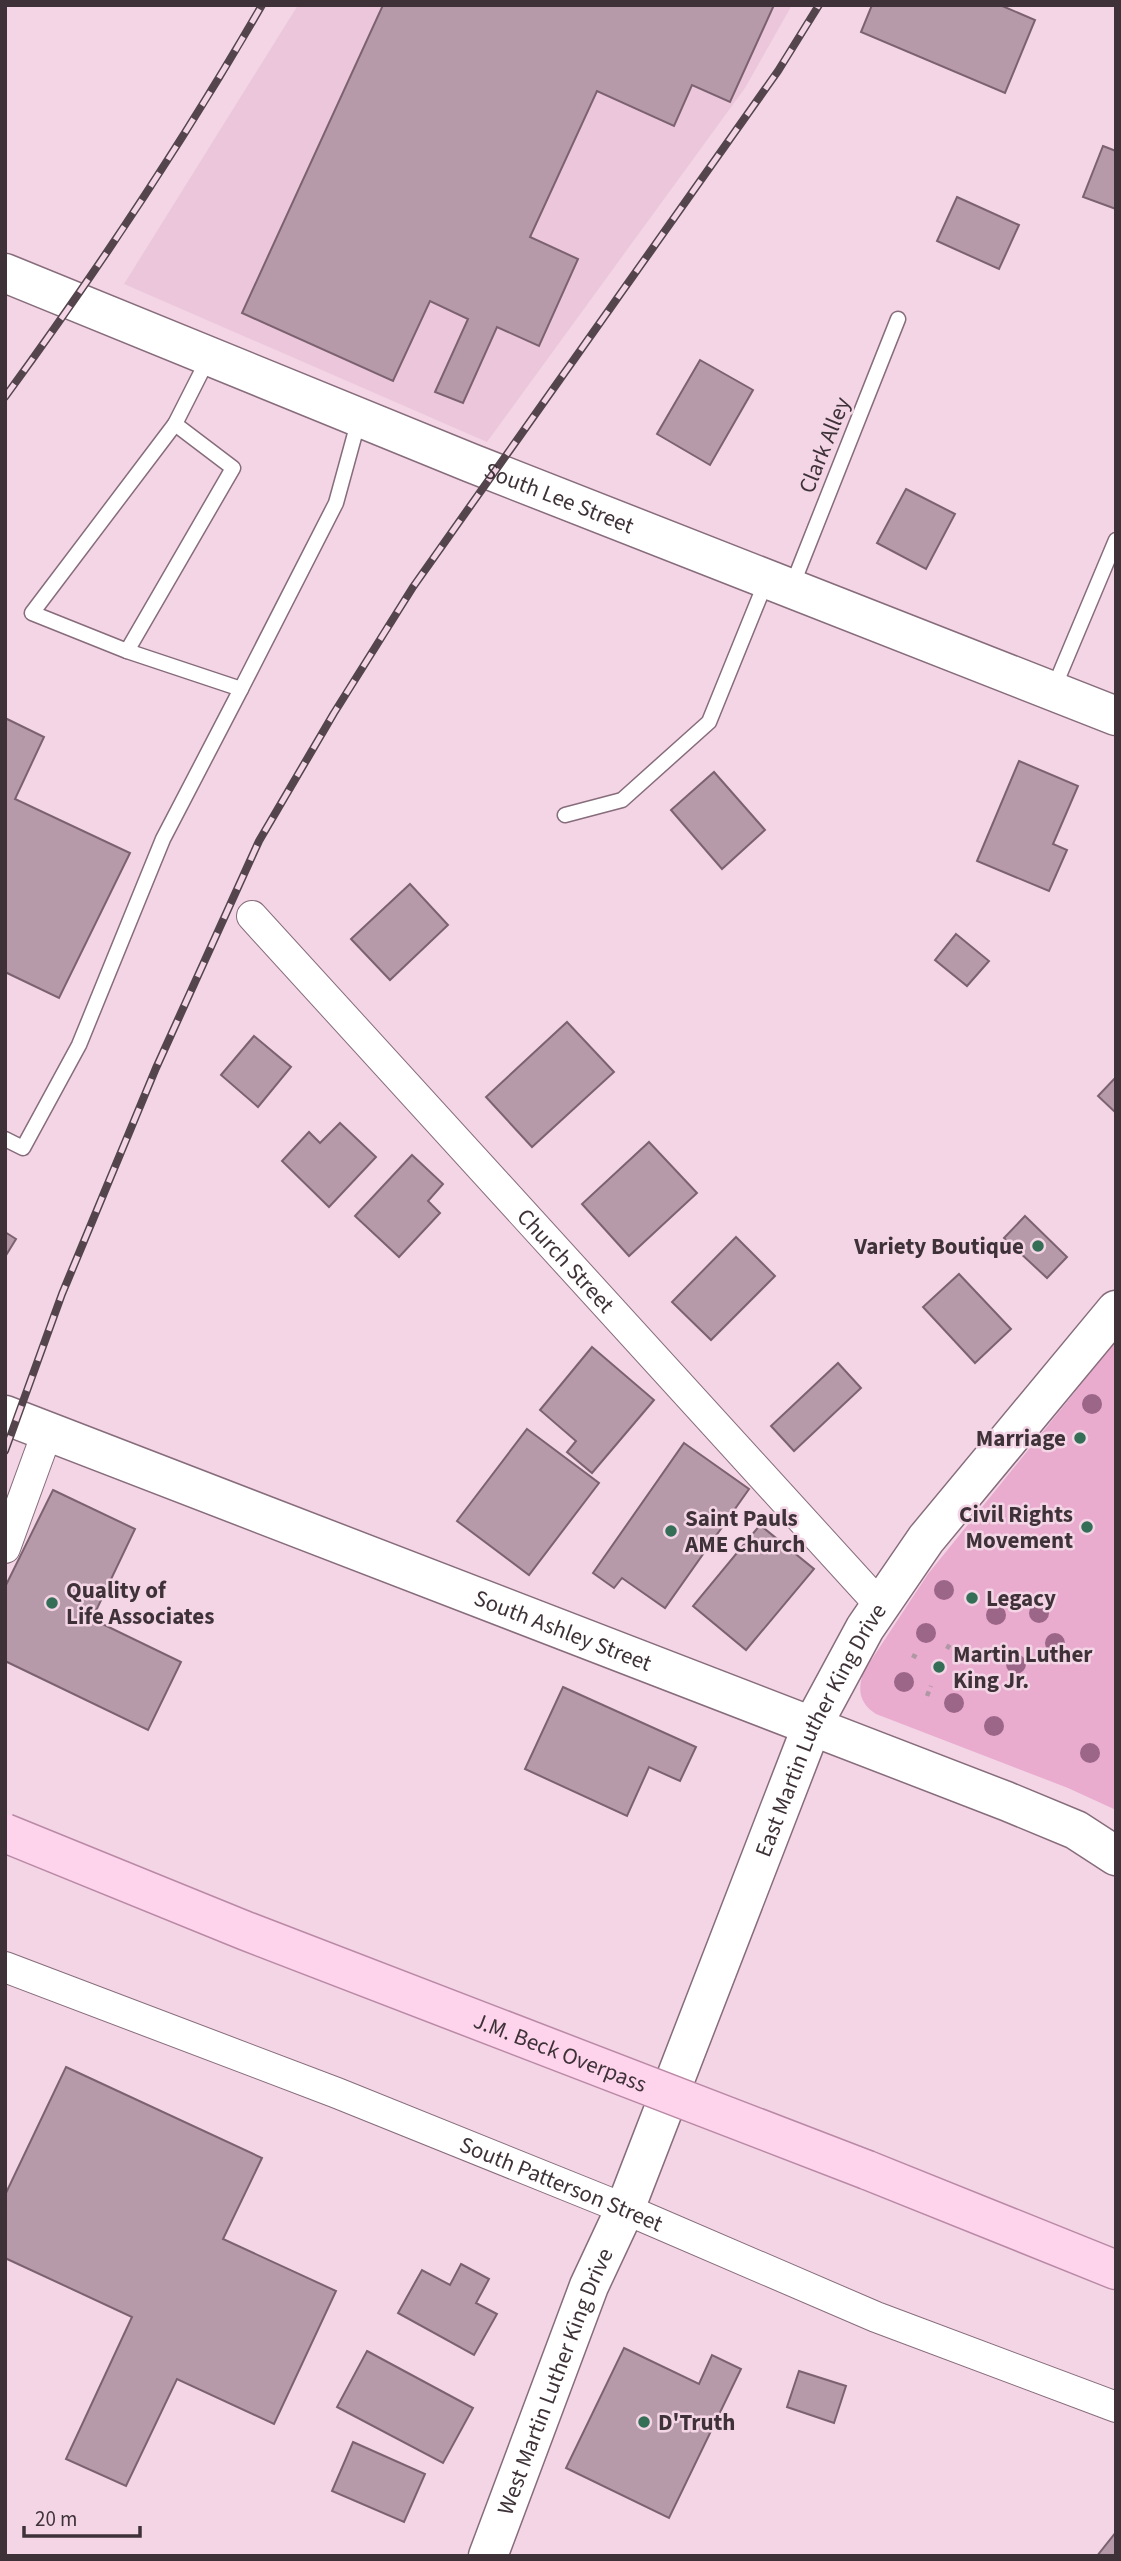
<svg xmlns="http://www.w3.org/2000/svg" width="1121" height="2561" font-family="'Source Sans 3',sans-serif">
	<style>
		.built { fill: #ecc7db }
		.green { fill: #e9accf }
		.building { fill: #b69aa9; stroke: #7c6271; stroke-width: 2 }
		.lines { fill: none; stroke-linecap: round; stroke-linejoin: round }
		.lane-casing { stroke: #876c7b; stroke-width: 17 }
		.street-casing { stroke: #876c7b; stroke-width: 32 }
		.secondary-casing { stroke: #876c7b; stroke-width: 41 }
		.primary-casing { stroke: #ba89a5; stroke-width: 41 }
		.path { stroke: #af98a4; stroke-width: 4.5; stroke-dasharray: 5 5; stroke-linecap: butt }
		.lane { stroke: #fff; stroke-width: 14 }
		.street { stroke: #fff; stroke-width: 30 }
		.secondary { stroke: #fff; stroke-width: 38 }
		.primary { stroke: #fdd4ec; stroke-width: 38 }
		.rail-casing { stroke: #54454d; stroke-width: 8 }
		.rail { stroke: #f3d5e5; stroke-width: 5; stroke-dasharray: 16; stroke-linecap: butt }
		.primary-bridge-casing { stroke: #ba89a5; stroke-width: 41; stroke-linecap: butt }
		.primary-bridge { stroke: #fdd4ec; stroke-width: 38 }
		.tree { fill: #9c6689 }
		.poi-dot { fill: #356e56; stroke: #f3d5e5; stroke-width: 2.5 }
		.labels { text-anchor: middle; stroke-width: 5; stroke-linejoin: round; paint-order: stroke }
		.street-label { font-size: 23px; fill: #3e3238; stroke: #f3d5e5 }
		.poi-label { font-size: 23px; font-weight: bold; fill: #3e3238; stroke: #f3d5e5; text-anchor: start }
	</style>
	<rect width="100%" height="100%" fill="#f3d5e5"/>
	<polygon class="built" points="298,5 792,5 745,88 487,442 124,284"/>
	<path class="green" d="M1116,1341v469l-48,-22 -192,-74c-17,-11 -19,-25 -12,-43l64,-97z"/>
	<g class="building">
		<polygon points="383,5 774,5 730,102 692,85 674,126 597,91 530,237 578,259 539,346 497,327 463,403 435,392 468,319 430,301 393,381 242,313"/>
		<polygon points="872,5 1000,5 1035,20 1005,93 861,32"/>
		<polygon points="1103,146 1116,151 1116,209 1083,197"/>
		<polygon points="957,197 1019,225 999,269 937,241"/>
		<polygon points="700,360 753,390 710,465 657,434"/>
		<polygon points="906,489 955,514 926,569 877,543"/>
		<polygon points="5,718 44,737 15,799 130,853 59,998 5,972"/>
		<polygon points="1019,761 1078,786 1053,844 1067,850 1049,891 977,861"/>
		<polygon points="714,772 765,830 722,869 671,810"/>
		<polygon points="410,884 448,925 390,980 351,939"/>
		<polygon points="956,934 989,961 967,986 935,960"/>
		<polygon points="567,1022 614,1072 532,1147 486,1097"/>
		<polygon points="254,1036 291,1067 258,1107 221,1075"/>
		<polygon points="1116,1077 1116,1113 1098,1096"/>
		<polygon points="340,1123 376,1157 329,1207 282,1161 309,1132 320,1143"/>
		<polygon points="649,1142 697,1193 629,1256 582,1204"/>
		<polygon points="412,1155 443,1184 428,1201 440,1213 399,1257 355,1216"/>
		<polygon points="1025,1216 1067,1257 1047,1278 1004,1238"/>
		<polygon points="5,1232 16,1239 5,1257"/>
		<polygon points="736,1237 775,1276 711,1340 672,1302"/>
		<polygon points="959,1274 1011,1329 975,1363 923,1307"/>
		<polygon points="592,1347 654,1400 592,1473 567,1452 576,1441 540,1410"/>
		<polygon points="838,1363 861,1388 794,1451 771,1426"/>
		<polygon points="527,1429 599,1483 529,1575 457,1521"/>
		<polygon points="684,1443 749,1489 665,1608 622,1578 614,1588 593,1573"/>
		<polygon points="53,1490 135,1529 92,1619 181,1662 148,1730 5,1661 5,1587"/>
		<polygon points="760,1525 814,1569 746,1650 693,1606"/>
		<polygon points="563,1687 696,1747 680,1781 649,1767 627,1816 525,1769"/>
		<polygon points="66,2067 262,2158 223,2239 336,2291 274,2424 177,2379 126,2486 66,2459 132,2317 5,2258 5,2195"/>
		<polygon points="461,2264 489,2279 476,2303 497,2314 474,2355 398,2313 422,2270 450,2285"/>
		<polygon points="624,2348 699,2384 712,2355 741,2369 669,2518 566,2468"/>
		<polygon points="367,2351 473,2408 443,2463 337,2407"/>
		<polygon points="799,2371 846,2386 834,2423 787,2407"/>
		<polygon points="353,2442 425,2474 404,2522 332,2491"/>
		<polygon points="1116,2532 1116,2556 1097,2556"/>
	</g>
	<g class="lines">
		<g class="lane-casing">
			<g id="lane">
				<polyline points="209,357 175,424 32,613 127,651 241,689 336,503 359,419"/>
				<polyline points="792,586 898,319"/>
				<polyline points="127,651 233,468 175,424"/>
				<polyline points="1053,690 1116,540"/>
				<polyline points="565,815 622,800 709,722 767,579"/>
				<polyline points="5,1139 23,1148 79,1045 163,839 241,689"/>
			</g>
		</g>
		<g class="street-casing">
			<g id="street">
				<path id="s1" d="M252,916l628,689"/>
				<polyline points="5,1548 48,1430"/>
				<path id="s2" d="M5,1967l332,126 288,116 251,108 240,90"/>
			</g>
		</g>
		<g class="secondary-casing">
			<g id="secondary">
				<path id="s3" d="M5,273l466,190 645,253"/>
				<path id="s4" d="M5,1415l1001,386 70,29 40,26"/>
				<path id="s5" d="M488,2556l101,-270 36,-77 186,-481 54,-100 61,-89 190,-229"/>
			</g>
		</g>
		<g class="primary-casing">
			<polyline id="primary" points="867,2170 1116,2270"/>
		</g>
		<g class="path">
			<polyline points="947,1649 951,1642"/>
			<polyline points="912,1655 920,1659"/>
			<polyline points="960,1677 966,1679"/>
			<polyline points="927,1696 931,1686"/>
		</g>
		<use href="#lane" class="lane"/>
		<use href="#street" class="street"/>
		<use href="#secondary" class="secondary"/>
		<use href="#primary" class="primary"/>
		<g class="rail-casing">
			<g id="rail">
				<path d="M5,397c92,-126 179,-257 257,-392"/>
				<polyline points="5,1451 62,1294 156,1068 259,841 334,713 413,587 778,71 819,5"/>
			</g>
		</g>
		<use href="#rail" class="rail"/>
		<g class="primary-bridge-casing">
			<g id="primary-bridge">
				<path id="s6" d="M5,1833l241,98 621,239"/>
			</g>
		</g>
		<use href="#primary-bridge" class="primary-bridge"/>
	</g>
	<g class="tree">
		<circle cx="1092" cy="1404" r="10"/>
		<circle cx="944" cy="1590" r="10"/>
		<circle cx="1039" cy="1613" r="10"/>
		<circle cx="996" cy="1615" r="10"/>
		<circle cx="926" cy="1633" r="10"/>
		<circle cx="1055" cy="1643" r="10"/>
		<circle cx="1016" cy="1664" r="10"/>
		<circle cx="904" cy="1682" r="10"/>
		<circle cx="954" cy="1703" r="10"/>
		<circle cx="994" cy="1726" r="10"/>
		<circle cx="1090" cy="1753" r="10"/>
	</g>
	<g class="poi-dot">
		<circle cx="1038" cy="1246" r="7"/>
		<circle cx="1080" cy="1438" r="7"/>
		<circle cx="1087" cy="1527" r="7"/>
		<circle cx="671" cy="1531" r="7"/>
		<circle cx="972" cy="1598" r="7"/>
		<circle cx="52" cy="1603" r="7"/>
		<circle cx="939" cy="1667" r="7"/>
		<circle cx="644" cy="2422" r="7"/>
	</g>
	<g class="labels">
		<g class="street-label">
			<text transform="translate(824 445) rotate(-68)" y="8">Clark Alley</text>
			<text dy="8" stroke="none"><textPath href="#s3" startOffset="598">South Lee Street</textPath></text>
			<text dy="8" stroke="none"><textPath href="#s1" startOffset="466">Church Street</textPath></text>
			<text dy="8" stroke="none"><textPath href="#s4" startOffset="598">South Ashley Street</textPath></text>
			<text dy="8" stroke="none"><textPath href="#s5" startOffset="891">East Martin Luther King Drive</textPath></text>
			<text dy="8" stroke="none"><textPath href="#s6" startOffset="597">J.M. Beck Overpass</textPath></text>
			<text dy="8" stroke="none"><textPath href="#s2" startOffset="597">South Patterson Street</textPath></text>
			<text dy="8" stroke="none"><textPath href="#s5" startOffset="187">West Martin Luther King Drive</textPath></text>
		</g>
		<g class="poi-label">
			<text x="1024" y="1254" text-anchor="end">Variety Boutique</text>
			<text x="1066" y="1446" text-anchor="end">Marriage</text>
			<text x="1073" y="1522" text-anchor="end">Civil Rights<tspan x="1073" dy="26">Movement</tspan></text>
			<text x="685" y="1526">Saint Pauls<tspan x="685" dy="26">AME Church</tspan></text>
			<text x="66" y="1598">Quality of<tspan x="66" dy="26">Life Associates</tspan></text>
			<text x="986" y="1606">Legacy</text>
			<text x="953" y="1662">Martin Luther<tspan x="953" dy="26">King Jr.</tspan></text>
			<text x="658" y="2430">D'Truth</text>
		</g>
	</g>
	<rect width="1121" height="2561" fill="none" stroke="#3e3238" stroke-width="14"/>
	<path d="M24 2526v10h116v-10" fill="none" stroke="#3e3238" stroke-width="3.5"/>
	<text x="35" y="2526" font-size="21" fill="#3e3238" stroke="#f3d5e5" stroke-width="5" paint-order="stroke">20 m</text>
</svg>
